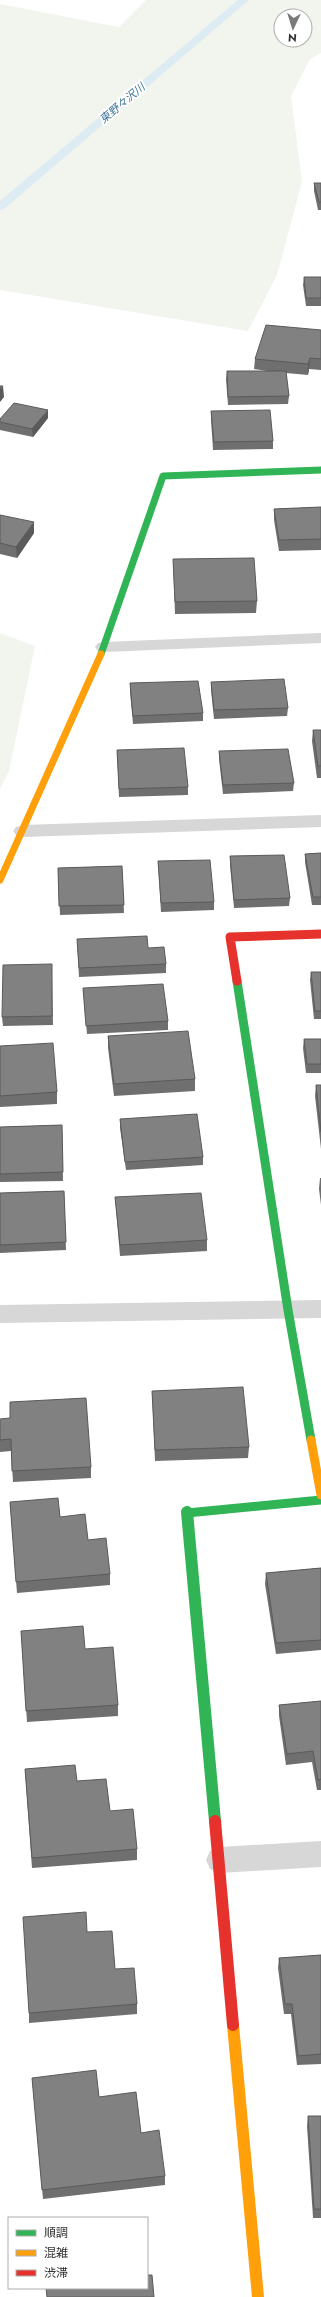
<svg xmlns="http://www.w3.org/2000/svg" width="321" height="2297" font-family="Jost,'Noto Sans JP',sans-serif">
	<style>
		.green { fill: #f1f5ed; fill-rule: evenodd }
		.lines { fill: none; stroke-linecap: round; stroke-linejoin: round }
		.stream { fill: #ddebf3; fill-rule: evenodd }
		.street { fill: #d7d7d7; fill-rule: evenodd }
		.fast-far2 { stroke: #30b455; stroke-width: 7 }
		.fast-far1 { stroke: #30b455; stroke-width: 9 }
		.fast { stroke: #30b455; stroke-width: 12 }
		.slow-far2 { stroke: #ff9f0a; stroke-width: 7 }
		.slow-far1 { stroke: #ff9f0a; stroke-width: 9 }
		.slow { stroke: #ff9f0a; stroke-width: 12 }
		.jam-far1 { stroke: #e5322d; stroke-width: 9 }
		.jam { stroke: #e5322d; stroke-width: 12 }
		.wall { fill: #6f6f6f }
		.shaded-wall { fill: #5a5a5a }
		.building { fill: #818181; stroke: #5a5a5a }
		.labels { text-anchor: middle; stroke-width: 4; stroke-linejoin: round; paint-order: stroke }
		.far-water-label { font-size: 11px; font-style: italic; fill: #3f7597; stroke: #fff }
	</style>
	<rect width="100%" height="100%" fill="#fff"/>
	<g class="green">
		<path d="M146,0h175v53l-11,6 -19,37 11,86 -25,93 -29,56 -248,-41v-286l119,23zM281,16h24v24h-24z"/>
		<polygon points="0,633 35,646 9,771 0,789"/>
	</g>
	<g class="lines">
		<polygon class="stream" points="238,0 249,0 4,209 0,210 0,201"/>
		<g class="street">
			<polygon points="321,633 321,643 104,652 98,651 95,647 98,643 104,642"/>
			<polygon points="321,815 321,827 23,837 16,835 13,831 16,827 23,825"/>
			<polygon points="321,1300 321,1318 0,1323 0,1305"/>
			<polygon points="321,1841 321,1867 220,1873 210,1869 206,1860 210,1851 220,1847"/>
		</g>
		<polyline class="fast-far2" points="101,654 163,476 321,470"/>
		<g class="fast-far1">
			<polyline points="237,981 288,1310 311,1440"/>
			<polyline points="187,1513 321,1500"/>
		</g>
		<polyline class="fast" points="187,1512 215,1821"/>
		<polyline class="slow-far2" points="0,880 101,654"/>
		<polyline class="slow-far1" points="311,1440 321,1495"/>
		<polyline class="slow" points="233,2025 258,2297"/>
		<polyline class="jam-far1" points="237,981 230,937 321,934"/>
		<polyline class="jam" points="215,1821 233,2025"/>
	</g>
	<g class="wall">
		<polygon points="314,183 321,183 321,210 318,210 314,191"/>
		<polygon points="304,277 321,277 321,306 306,306 303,285"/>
		<polygon points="321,330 321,370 309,369 308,375 286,373 289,396 288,404 228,405 226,379 227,371 267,371 254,369 255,359"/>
		<polygon points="211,411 273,441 273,449 213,450 211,419"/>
		<polygon points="48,418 33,437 0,430 0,419"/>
		<polygon points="321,507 321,550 279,551 274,520 274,509"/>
		<polygon points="0,515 34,533 17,558 0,554"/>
		<polygon points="173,559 257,601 256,613 175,614"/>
		<polygon points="211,682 288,708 287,716 214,719 211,690"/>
		<polygon points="130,683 203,713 203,721 133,724 130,692"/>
		<polygon points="313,730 321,730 321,778 317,778 312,741"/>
		<polygon points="117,750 188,787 188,795 119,797"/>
		<polygon points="219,751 294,783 293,791 223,794 219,759"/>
		<polygon points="321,853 321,905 312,905 305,862 305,854"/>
		<polygon points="230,856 290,898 289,906 234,908 230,865"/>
		<polygon points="158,861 214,902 214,910 161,912"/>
		<polygon points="122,866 124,913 60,915 58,868"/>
		<polygon points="77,939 148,948 166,964 166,973 79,977"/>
		<polygon points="52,972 53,1025 3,1026 2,1017"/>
		<polygon points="311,972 321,972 321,1019 314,1019 310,980"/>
		<polygon points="83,988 168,1021 168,1030 87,1034"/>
		<polygon points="108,1036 195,1079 195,1091 114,1096 108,1048"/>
		<polygon points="304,1039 321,1039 321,1073 306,1073 303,1048"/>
		<polygon points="0,1046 57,1092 57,1104 0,1107"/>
		<polygon points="316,1085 321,1085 321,1149 315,1096"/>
		<polygon points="120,1119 203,1157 203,1165 126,1170 120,1128"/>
		<polygon points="62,1125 63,1181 0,1182 0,1127"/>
		<polygon points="320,1178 321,1178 321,1205 319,1189"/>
		<polygon points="64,1191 66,1250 0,1253 0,1193"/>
		<polygon points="115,1197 207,1240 207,1251 120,1256 116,1209"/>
		<polygon points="152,1391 249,1447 248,1458 155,1461"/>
		<polygon points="0,1419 91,1467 91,1478 13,1482 11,1451 0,1452"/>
		<polygon points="10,1502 60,1517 88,1540 110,1574 110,1585 17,1593"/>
		<polygon points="321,1568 321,1650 276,1654 265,1584 266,1573"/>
		<polygon points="21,1631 85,1649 118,1705 118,1716 27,1722"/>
		<polygon points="321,1701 321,1790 317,1790 312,1762 286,1765 279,1716 279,1705"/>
		<polygon points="25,1769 77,1781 110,1811 137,1849 137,1860 32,1868"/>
		<polygon points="87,1932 115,1969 137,2004 137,2014 29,2023 29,2013"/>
		<polygon points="321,1955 321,2064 297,2065 291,2014 284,2014 278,1968 279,1958"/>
		<polygon points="32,2078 99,2097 141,2133 165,2176 165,2185 43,2199"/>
		<polygon points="308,2116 321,2116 321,2218 313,2218 307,2126"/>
	</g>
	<g class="shaded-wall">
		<polygon points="310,358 309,369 308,375 308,364"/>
		<polygon points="3,386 4,397 0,402 0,390"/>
		<polygon points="48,410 48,418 33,437 32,429"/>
		<polygon points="34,522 34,533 17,558 16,547"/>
	</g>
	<g class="building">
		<polygon points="314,183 321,183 321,202 319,202"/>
		<polygon points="304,277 321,277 321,298 306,298"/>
		<polygon points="266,325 321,330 321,359 310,358 308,364 255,359"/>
		<polygon points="227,371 286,371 289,396 228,397"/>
		<polygon points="0,386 3,386 0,390"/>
		<polygon points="14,403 48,410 32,429 0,422 0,419"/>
		<polygon points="270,410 273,441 214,442 211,411"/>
		<polygon points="321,507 321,539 279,540 274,509"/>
		<polygon points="0,515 34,522 16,547 0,543"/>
		<polygon points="254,558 257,601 175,602 173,559"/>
		<polygon points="284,679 288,708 214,710 211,682"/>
		<polygon points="198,681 203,713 133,716 130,683"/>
		<polygon points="313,730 321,730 321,766 318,766"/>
		<polygon points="184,748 188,787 119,789 117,750"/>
		<polygon points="288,749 294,783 223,785 219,751"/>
		<polygon points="321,853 321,897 313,897 305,854"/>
		<polygon points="284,855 290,898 234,900 230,856"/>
		<polygon points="210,860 214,902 161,903 158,861"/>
		<polygon points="122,866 124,905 59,906 58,868"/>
		<polygon points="147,936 148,948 164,947 166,964 79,968 77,939"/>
		<polygon points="52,964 52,1016 2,1017 3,965"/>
		<polygon points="311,972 321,972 321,1011 315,1011"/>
		<polygon points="163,984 168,1021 86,1026 83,988"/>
		<polygon points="188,1031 195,1079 114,1084 108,1036"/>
		<polygon points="304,1039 321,1039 321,1064 307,1064"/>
		<polygon points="53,1043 57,1092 0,1096 0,1046"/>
		<polygon points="316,1085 321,1085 321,1132"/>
		<polygon points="197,1114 203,1157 125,1162 120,1119"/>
		<polygon points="62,1125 63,1172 0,1174 0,1127"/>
		<polygon points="64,1191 66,1242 0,1245 0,1193"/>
		<polygon points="201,1193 207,1240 120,1245 115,1197"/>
		<polygon points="243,1387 249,1447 155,1450 152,1391"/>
		<polygon points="86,1398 91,1467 12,1471 11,1439 0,1440 0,1419 10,1418 10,1402"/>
		<polygon points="58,1498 60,1517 85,1514 88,1540 106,1538 110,1574 16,1582 10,1502"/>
		<polygon points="321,1568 321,1640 276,1643 266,1573"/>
		<polygon points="83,1626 85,1649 113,1647 118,1705 26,1711 21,1631"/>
		<polygon points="321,1701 321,1779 318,1780 313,1751 287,1754 279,1705"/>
		<polygon points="75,1765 77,1781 106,1779 110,1811 133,1809 137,1849 32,1858 25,1769"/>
		<polygon points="86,1912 87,1932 112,1931 115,1969 134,1968 137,2004 29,2013 23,1917"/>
		<polygon points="321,1955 321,2054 298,2056 292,2004 285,2004 279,1958"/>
		<polygon points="96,2070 99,2097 136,2092 141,2133 159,2130 165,2176 42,2190 32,2078"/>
		<polygon points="308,2116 321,2116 321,2209 314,2209"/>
		<polygon points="147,2275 152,2275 154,2297 47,2297 46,2288 147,2288"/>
	</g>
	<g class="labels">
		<g class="far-water-label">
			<text transform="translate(122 103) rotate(-40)" y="4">東野々沢川</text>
		</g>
	</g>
	<rect x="8" y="2217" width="140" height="72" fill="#ffffff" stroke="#adadad"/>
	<rect x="16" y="2230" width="20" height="6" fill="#30b455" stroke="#adadad"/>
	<text x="44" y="2237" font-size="12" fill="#333333">順調</text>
	<rect x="16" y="2250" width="20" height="6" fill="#ff9f0a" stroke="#adadad"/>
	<text x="44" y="2257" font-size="12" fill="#333333">混雑</text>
	<rect x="16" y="2270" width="20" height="6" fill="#e5322d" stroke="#adadad"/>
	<text x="44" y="2277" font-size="12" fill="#333333">渋滞</text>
	<g transform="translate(293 28) rotate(184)"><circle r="19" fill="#ffffff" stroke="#adadad"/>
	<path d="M0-3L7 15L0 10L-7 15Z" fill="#7a7a7a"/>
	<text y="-6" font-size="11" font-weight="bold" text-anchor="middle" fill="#333333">N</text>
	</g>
</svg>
